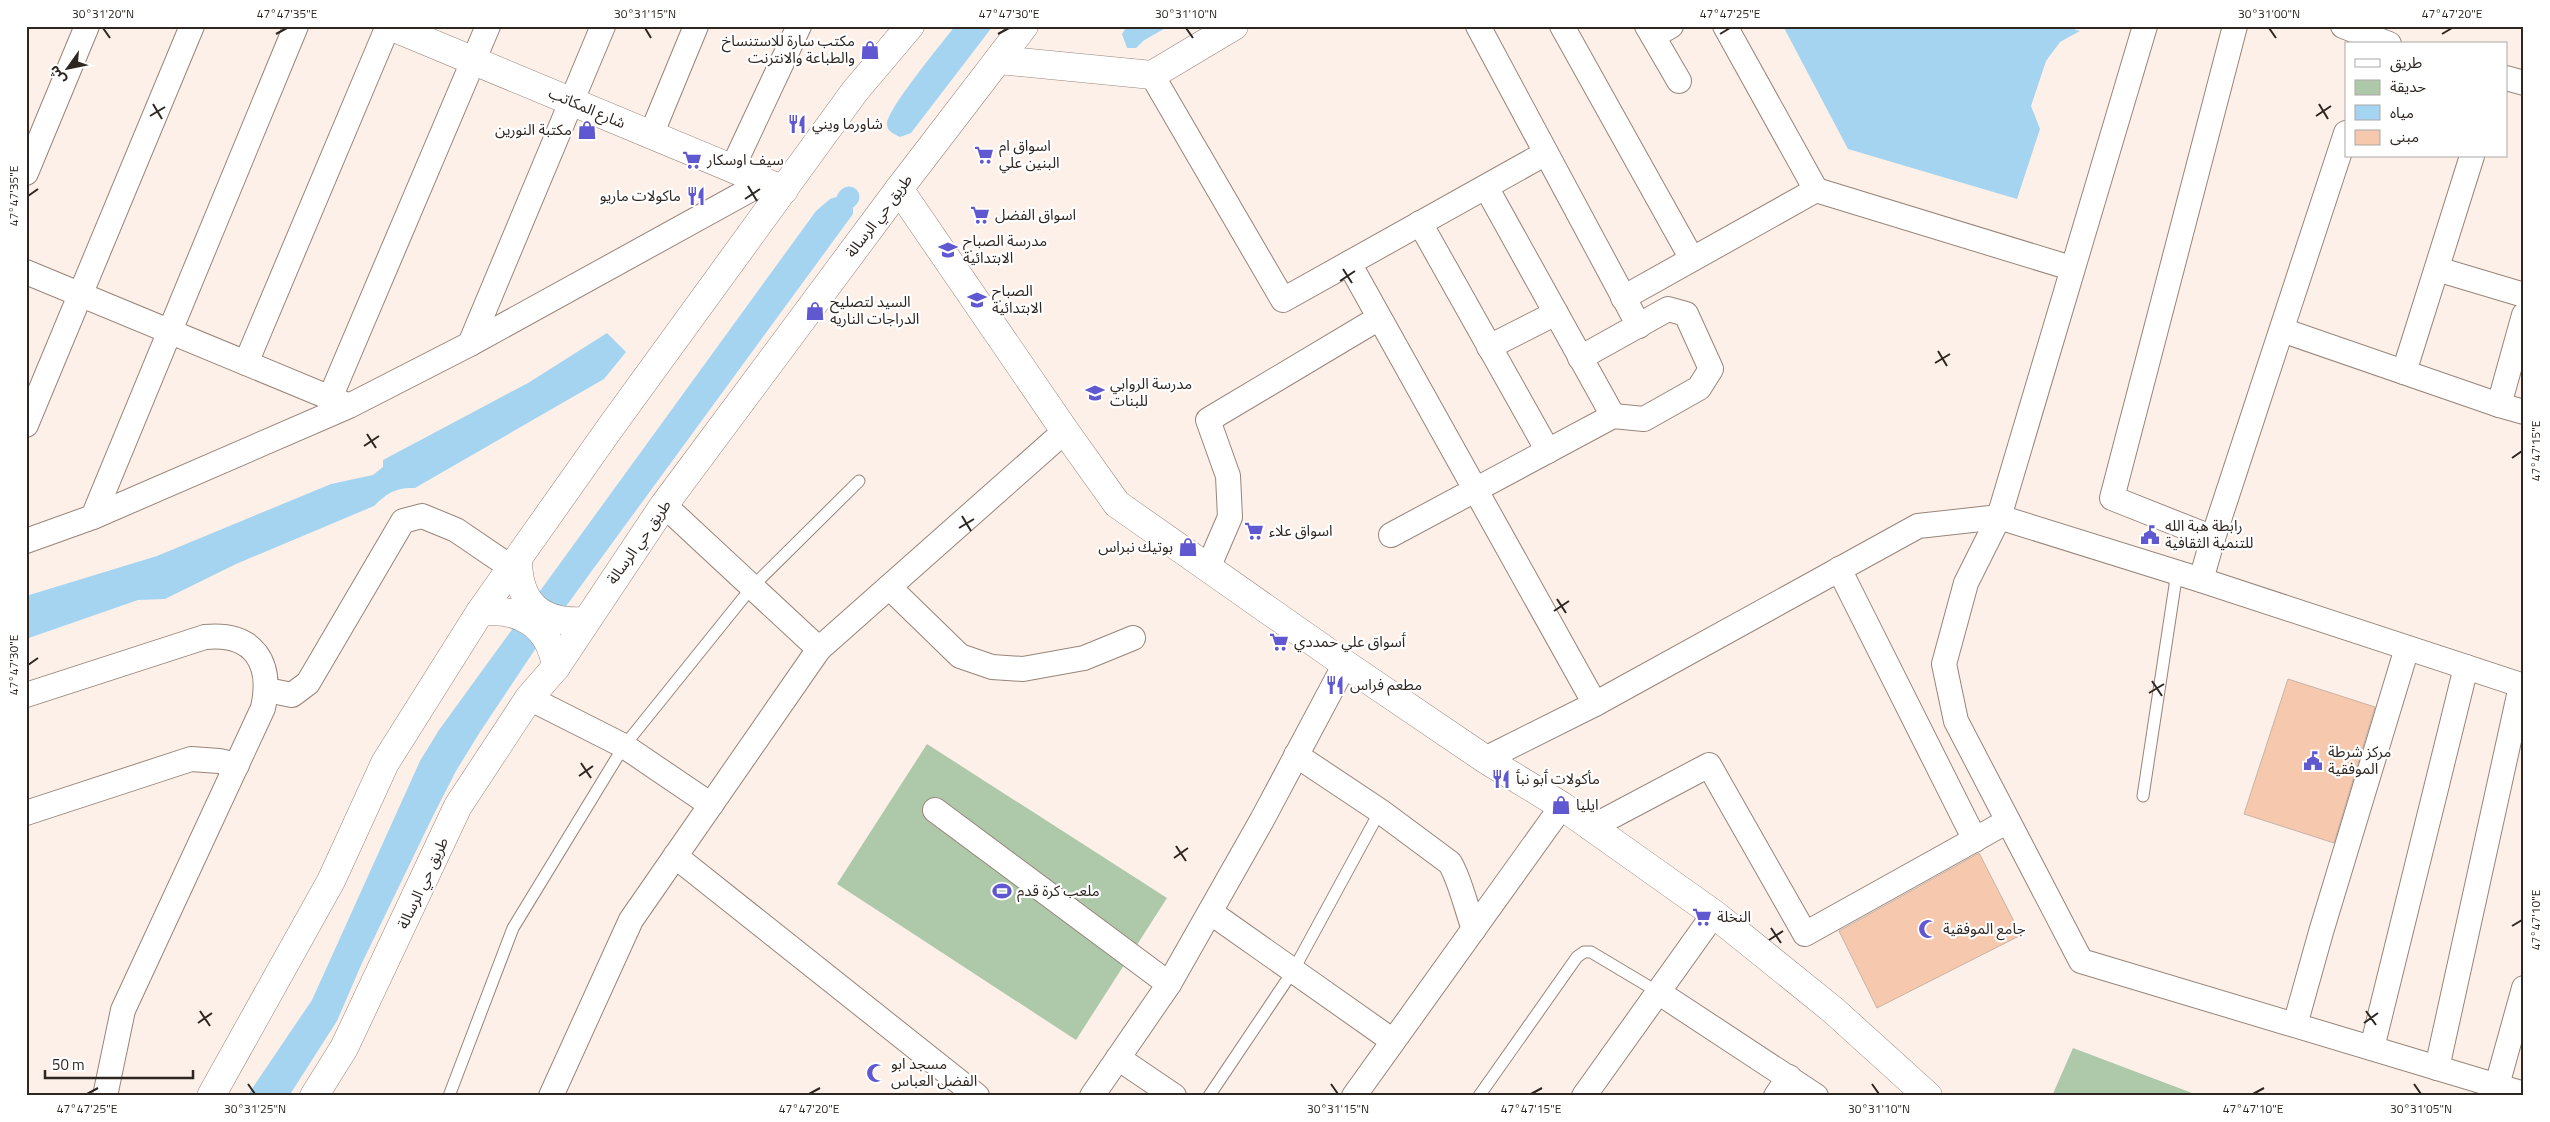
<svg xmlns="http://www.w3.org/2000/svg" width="2550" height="1122" font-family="'Titillium Web','Noto Sans Arabic',sans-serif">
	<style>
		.green { fill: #aec8aa }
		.water { fill: #a5d4f1 }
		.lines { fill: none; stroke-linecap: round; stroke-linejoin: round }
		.canal { stroke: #a5d4f1; stroke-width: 21 }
		.building { fill: #f6c8ad; stroke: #c8b3a7 }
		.lane-casing { stroke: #988579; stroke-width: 13 }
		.street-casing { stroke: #988579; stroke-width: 26 }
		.secondary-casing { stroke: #988579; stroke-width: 29 }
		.primary-casing { stroke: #988579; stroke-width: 29 }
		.lane { stroke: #fff; stroke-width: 11 }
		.street { stroke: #fff; stroke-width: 24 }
		.secondary { stroke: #fff; stroke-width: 28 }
		.primary { stroke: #fff; stroke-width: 28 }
		.ticks { fill: none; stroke: #2e2621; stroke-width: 2 }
		.labels { text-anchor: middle; stroke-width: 4.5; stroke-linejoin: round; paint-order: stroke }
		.poi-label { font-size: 15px; fill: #2e2621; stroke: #fff; text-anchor: start }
		.street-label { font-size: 15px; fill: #2e2621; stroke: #fff }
		.neatline { fill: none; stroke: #2e2621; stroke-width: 2 }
		.ticks-label { font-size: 12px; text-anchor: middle; fill: #2e2621 }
	</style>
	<rect width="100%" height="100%" fill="#fdf0e9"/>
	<g class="green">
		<polygon points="927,744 1167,898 1076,1040 837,884"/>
		<polygon points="2073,1048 2200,1096 2052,1096"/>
	</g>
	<g class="water">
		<path d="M955,26h38l-82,107 -11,4c-5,-3 -13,-5 -13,-13 0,-15 56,-82 68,-98z"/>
		<polygon points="1127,26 1169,26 1143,41 1136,48 1127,48 1122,34"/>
		<polygon points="1783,26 2063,26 2080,31 2060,42 2046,61 2031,106 2040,129 2017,199 1848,149"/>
		<polygon points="839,196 847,199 853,208 853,214 542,639 480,732 456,771 433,816 362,963 337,1021 289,1096 247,1096 312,1000 420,761 439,730 816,211 830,199"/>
		<path d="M607,333l19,19 -22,27 -189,109c-19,-1 -28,5 -41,18l-138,58 -71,35 -27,1 -112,39v-43l131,-40 174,-72 42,-9 10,-8v-7l145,-77z"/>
	</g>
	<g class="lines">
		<polyline class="canal" points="847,199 849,197"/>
	</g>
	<g class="building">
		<polygon points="2288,679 2375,707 2334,843 2244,814"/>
		<polygon points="1979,853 2021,935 1877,1008 1839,931"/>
	</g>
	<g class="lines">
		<g class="lane-casing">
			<g id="lane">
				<polyline points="2143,796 2177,572"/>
				<polyline points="449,1096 513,928 624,746 752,587 859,481"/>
				<polyline points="1209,1096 1293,971 1380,811"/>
				<polyline points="1479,1096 1577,957 1584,952 1591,952 1658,992"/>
			</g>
		</g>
		<g class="street-casing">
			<g id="street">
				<polyline points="1478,26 1639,326"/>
				<polyline points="1562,26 1692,259"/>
				<polyline points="1647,26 1679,81"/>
				<polyline points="1725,26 1816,190 2071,268"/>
				<polyline points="2145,26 1999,517 1966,583 1944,664 1956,721 2081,961 2524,1094"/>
				<polyline points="2343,26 2389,44"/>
				<polyline points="1653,36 1671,26"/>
				<polyline points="1152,75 1283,300 1546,153"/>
				<polyline points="2506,78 2524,83"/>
				<polyline points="651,135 696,26"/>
				<polyline points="732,169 799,26"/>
				<polyline points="26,173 87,26"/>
				<polyline points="1486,187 1613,416"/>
				<polyline points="1420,223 1548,451"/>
				<polyline points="1349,263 1595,704"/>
				<polyline points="2437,269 2524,295"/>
				<polyline points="26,272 345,404"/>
				<polyline points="1623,298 1816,190"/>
				<polyline points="2282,330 2499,405 2524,412"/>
				<polyline points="470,344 603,26"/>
				<polyline points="1489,347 1556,313"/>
				<polyline points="246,363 388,26"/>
				<polyline points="2404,372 2472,156"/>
				<polyline points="330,398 488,26"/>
				<polyline points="2499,405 2524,315"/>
				<polyline points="26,425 192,26"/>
				<polyline points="664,505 819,649"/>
				<polyline points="93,517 296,26"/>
				<polyline points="1391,535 1613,416 1644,419 1699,388 1711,369 1686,314 1668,309 1580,358"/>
				<polyline points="2213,538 2112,498 2235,26"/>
				<polyline points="26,541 93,517 349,406 470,344 764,182"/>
				<polyline points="1208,568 1230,517 1228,476 1208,420 1379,318"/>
				<polyline points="1839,569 1975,840"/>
				<polyline points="2201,580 2213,538 2346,133"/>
				<polyline points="889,587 960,656 992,667 1023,669 1084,658 1133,638"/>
				<polyline points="267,690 292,695 308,683 403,521 422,516 456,530 512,568"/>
				<path d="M26,695l179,-58c49,-5 68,26 58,71l-140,302 -18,86"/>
				<polyline points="529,698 624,746 711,805"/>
				<path d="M1296,755l84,56 70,52c11,19 16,45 24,66"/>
				<polyline points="1485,759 1595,704 1918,526 1999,517 2201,580 2524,686"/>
				<polyline points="935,810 1169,984"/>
				<polyline points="26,813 191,759 219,761 237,765"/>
				<polyline points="1590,828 1709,765 1805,934 2008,821"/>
				<polyline points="675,856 977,1096"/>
				<polyline points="1210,912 1393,1041"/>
				<polyline points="1658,992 1816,1096"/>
				<polyline points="2295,1025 2321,932 2407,648"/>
				<polyline points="2372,1048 2466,667"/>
				<polyline points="1118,1058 1174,1096"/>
				<polyline points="2437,1068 2521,686"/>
				<polyline points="551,1096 631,920 819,649 1065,431"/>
				<polyline points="1092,1096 1169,984 1262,820 1345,664"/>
				<polyline points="1354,1096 1562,806"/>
				<polyline points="1584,1096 1714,914"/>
				<polyline points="1776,1096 1789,1077"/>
				<polyline points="2494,1096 2524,988"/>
			</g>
		</g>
		<g class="secondary-casing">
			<g id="secondary">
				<polyline points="390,26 784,190"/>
				<polyline points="999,60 1152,75 1234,26"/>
				<polyline points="899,189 1065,431 1117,504 1345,664 1485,759 1562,806 1714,914 1833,1010 1928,1096"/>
			</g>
		</g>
		<g class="primary-casing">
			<g id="primary">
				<path d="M518,559c0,44 22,65 67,62"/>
				<path d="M480,612c40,-5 70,13 76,55"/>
				<polyline points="211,1096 331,881 385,763 480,612 610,428 855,91 910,26"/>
				<polyline points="314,1096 344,1048 458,806 529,698 556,667 664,505 899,189 1024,26"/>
			</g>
		</g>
		<use href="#lane" class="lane"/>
		<use href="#street" class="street"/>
		<use href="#secondary" class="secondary"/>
		<use href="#primary" class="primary"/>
	</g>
	<path class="ticks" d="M103,28l7,10M645,28l6,10M1186,28l7,10M2269,28l7,10M276,34l11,-6M998,34l11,-6M1720,34l10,-6M2442,34l10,-6M153,104l9,15M2319,104l9,15M150,116l15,-9M2316,116l15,-10M748,186l9,15M28,196l10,-7M745,199l15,-10M1343,269l9,14M1340,281l15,-10M1938,351l9,15M1935,363l15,-9M367,434l9,14M364,446l15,-10M2512,458l10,-7M962,516l9,15M959,528l15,-9M1557,599l9,14M1554,611l15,-10M28,665l10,-7M2152,681l10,15M2149,693l15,-9M581,763l10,15M579,776l14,-10M1176,846l10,15M1174,858l14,-10M2512,926l10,-6M1771,928l10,15M1769,940l14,-9M200,1011l10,15M2366,1011l10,14M198,1023l14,-10M2364,1023l14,-10M248,1084l7,10M1331,1084l7,10M1872,1084l7,10M2414,1084l7,10M87,1094l11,-6M809,1094l11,-6M1531,1094l11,-6M2253,1094l11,-6"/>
	<defs>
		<g id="shop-bare" transform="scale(1.5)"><path d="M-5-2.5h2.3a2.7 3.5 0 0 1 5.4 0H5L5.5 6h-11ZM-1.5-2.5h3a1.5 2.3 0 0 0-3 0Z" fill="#6058d1" stroke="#fff" stroke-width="2.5" paint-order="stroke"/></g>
		<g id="restaurant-bare" transform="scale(1.5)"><path d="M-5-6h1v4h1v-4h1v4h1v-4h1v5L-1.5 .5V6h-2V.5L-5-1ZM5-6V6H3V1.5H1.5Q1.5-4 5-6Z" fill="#6058d1" stroke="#fff" stroke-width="2.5" paint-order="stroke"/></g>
		<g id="supermarket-bare" transform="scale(1.5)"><path d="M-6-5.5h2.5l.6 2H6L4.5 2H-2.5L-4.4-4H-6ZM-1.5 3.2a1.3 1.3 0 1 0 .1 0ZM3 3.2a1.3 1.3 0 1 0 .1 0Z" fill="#6058d1" stroke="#fff" stroke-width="2.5" paint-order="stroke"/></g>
		<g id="school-bare" transform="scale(1.5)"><path d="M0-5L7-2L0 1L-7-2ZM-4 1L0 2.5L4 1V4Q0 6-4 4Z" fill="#6058d1" stroke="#fff" stroke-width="2.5" paint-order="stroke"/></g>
		<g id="civic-bare" transform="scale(1.5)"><path d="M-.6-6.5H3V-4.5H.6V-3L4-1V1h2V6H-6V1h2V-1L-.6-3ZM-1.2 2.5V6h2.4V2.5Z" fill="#6058d1" stroke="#fff" stroke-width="2.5" paint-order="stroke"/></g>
		<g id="stadium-bare" transform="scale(1.5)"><path d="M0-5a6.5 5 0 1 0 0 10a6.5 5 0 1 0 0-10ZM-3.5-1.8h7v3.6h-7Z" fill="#6058d1" stroke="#fff" stroke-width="2.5" paint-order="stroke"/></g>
		<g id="mosque-bare" transform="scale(1.5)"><path d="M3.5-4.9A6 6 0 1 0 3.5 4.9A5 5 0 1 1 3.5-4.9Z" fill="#6058d1" stroke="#fff" stroke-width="2.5" paint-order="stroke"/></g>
	</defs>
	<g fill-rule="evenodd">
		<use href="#shop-bare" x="870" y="50"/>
		<use href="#restaurant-bare" x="797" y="124"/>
		<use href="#shop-bare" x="587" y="130"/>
		<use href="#supermarket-bare" x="984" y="155"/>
		<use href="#supermarket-bare" x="692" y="160"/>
		<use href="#restaurant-bare" x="696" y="196"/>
		<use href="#supermarket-bare" x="980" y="215"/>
		<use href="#school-bare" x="948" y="250"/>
		<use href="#school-bare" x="977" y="300"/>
		<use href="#shop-bare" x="815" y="311"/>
		<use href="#school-bare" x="1095" y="393"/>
		<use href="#supermarket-bare" x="1254" y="531"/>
		<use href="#civic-bare" x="2150" y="535"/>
		<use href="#shop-bare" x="1188" y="547"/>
		<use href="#supermarket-bare" x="1279" y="642"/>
		<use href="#restaurant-bare" x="1335" y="685"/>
		<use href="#civic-bare" x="2313" y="761"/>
		<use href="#restaurant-bare" x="1501" y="779"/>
		<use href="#shop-bare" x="1561" y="805"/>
		<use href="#stadium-bare" x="1002" y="891"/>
		<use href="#supermarket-bare" x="1702" y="917"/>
		<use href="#mosque-bare" x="1928" y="929"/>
		<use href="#mosque-bare" x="876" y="1073"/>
	</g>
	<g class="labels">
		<g class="poi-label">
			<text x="855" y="46" text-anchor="end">مكتب سارة للاستنساخ<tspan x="855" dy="17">والطباعة والانترنت</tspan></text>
			<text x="812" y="129">شاورما ويني</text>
			<text x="572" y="135" text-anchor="end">مكتبة النورين</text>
			<text x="999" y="151">اسواق ام<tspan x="999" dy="17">البنين علي</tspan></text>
			<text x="707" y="165">سيف اوسكار</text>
			<text x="681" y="201" text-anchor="end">ماكولات ماريو</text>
			<text x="995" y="220">اسواق الفضل</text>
			<text x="963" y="246">مدرسة الصباح<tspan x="963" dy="17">الابتدائية</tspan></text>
			<text x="992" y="296">الصباح<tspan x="992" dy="17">الابتدائية</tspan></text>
			<text x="830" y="307">السيد لتصليح<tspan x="830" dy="17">الدراجات الناريه</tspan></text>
			<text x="1110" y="389">مدرسة الروابي<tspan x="1110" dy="17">للبنات</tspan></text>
			<text x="2165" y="531">رابطة هبة الله<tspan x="2165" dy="17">للتنمية الثقافية</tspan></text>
			<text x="1269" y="536">اسواق علاء</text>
			<text x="1173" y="552" text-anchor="end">بوتيك نبراس</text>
			<text x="1294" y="647">ٲسواق علي حمددي</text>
			<text x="1350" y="690">مطعم فراس</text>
			<text x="2328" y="757">مركز شرطة<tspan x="2328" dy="17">الموفقية</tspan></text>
			<text x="1516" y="784">مأكولات ٲبو نبٲ</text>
			<text x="1576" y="810">ايليا</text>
			<text x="1017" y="896">ملعب كرة قدم</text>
			<text x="1717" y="922">النخلة</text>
			<text x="1943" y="934">جامع الموفقية</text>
			<text x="891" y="1069">مسجد ابو<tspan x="891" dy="17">الفضل العباس</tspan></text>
		</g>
		<g class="street-label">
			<text transform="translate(587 108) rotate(23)" y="5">شارع المكاتب</text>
			<text transform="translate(879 216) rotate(-53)" y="5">طريق حي الرسالة</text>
			<text transform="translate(639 542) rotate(-55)" y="5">طريق حي الرسالة</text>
			<text transform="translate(423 883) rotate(-65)" y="5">طريق حي الرسالة</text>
		</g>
	</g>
	<rect width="2550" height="1122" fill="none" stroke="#ffffff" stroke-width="55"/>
	<rect x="2345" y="42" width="162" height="115" fill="#ffffff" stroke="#aba8a6"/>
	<rect x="2355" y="59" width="25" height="8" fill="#ffffff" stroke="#aba8a6"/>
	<text x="2390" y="68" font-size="15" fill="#2e2621">طريق</text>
	<rect x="2355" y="80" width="25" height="15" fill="#aec8aa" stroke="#aba8a6"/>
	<text x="2390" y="92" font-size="15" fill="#2e2621">حديقة</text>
	<rect x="2355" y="105" width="25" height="15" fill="#a5d4f1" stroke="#aba8a6"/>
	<text x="2390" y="118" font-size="15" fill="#2e2621">مياه</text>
	<rect x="2355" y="130" width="25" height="15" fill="#f6c8ad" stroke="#aba8a6"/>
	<text x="2390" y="142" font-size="15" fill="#2e2621">مبنى</text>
	<g transform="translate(68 68) rotate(237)" stroke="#ffffff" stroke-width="4" paint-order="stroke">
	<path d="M0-4L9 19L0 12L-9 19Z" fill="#2e2621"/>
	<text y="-8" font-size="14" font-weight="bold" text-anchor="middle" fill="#2e2621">ش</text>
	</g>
	<path d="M45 1070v8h148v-8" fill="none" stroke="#2e2621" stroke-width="2.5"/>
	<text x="52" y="1070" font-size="15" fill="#2e2621" stroke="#ffffff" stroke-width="4" paint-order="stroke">50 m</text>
	<rect x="28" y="28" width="2494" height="1066" class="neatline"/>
	<g class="ticks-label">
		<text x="103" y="18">30°31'20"N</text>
		<text x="287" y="18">47°47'35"E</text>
		<text x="645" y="18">30°31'15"N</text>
		<text x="1009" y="18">47°47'30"E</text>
		<text x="1186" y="18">30°31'10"N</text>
		<text x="1730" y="18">47°47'25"E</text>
		<text x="2269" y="18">30°31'00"N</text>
		<text x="2452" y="18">47°47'20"E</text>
		<text transform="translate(14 196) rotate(-90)" y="4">47°47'35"E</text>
		<text transform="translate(2536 451) rotate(-90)" y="4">47°47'15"E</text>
		<text transform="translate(14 665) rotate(-90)" y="4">47°47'30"E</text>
		<text transform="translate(2536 920) rotate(-90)" y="4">47°47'10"E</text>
		<text x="87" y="1113">47°47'25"E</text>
		<text x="255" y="1113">30°31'25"N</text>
		<text x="809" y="1113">47°47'20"E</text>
		<text x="1338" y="1113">30°31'15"N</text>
		<text x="1531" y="1113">47°47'15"E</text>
		<text x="1879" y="1113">30°31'10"N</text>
		<text x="2253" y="1113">47°47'10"E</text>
		<text x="2421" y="1113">30°31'05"N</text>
	</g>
</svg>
